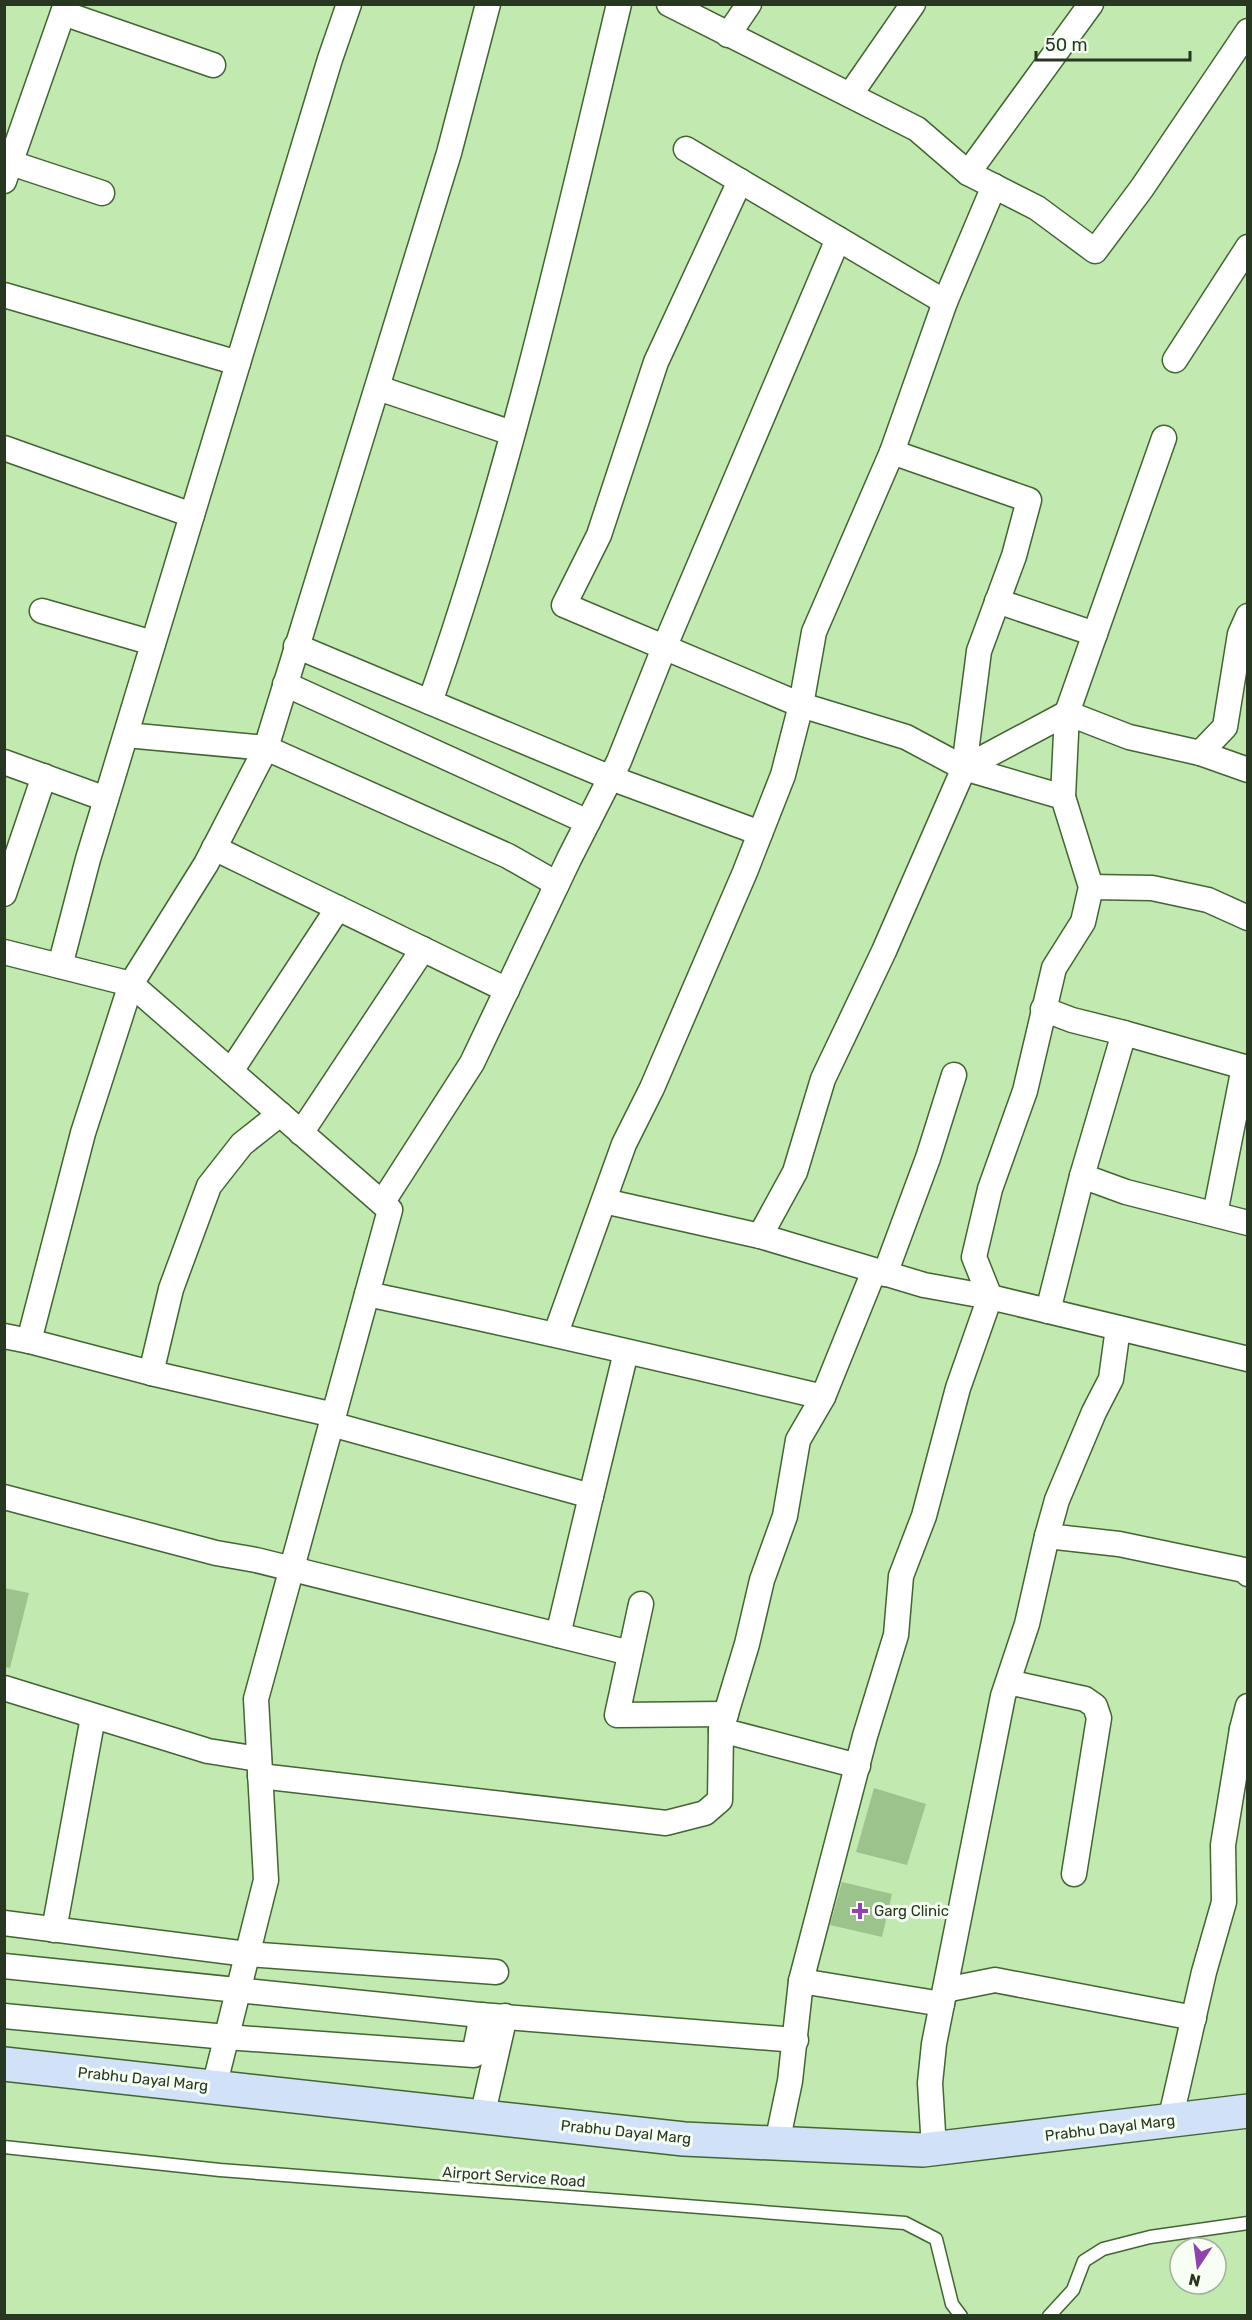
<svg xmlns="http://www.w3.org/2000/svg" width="1252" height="2320" font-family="Rubik,sans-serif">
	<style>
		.building { fill: #9dc38c }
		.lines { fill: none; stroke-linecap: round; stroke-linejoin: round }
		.lane-casing { stroke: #426532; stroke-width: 15 }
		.street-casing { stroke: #426532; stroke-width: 27 }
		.secondary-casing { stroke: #426532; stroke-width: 36 }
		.lane { stroke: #fff; stroke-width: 12 }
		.street { stroke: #fff; stroke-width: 24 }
		.secondary { stroke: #d0e1f8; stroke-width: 33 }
		.poi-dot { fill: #9441b0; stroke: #f7fff4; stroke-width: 2 }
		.labels { text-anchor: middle; stroke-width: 6; stroke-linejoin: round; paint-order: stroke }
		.poi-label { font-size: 15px; fill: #283721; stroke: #f7fff4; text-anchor: start }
		.street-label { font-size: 15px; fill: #283721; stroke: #f7fff4 }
	</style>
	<rect width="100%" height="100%" fill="#c1e9b0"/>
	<g class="building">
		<polygon points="4,1588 29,1593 10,1668 4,1667"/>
		<polygon points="874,1788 926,1804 907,1865 856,1852"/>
		<polygon points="842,1882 892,1894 882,1937 830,1925"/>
	</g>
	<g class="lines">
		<g class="lane-casing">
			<g id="lane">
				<polyline points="4,2147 220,2170 905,2223 936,2239 952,2304 961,2316"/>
				<polyline points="1049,2316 1073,2290 1084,2261 1103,2249 1150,2237 1248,2223"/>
			</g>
		</g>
		<g class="street-casing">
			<g id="street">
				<polyline points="669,4 917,129 968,173 1037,208 1095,251 1142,188 1248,31"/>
				<polyline points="63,13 213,65"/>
				<polyline points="728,35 749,4"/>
				<polyline points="850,95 913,4"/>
				<polyline points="686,149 945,302"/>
				<polyline points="11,163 102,193"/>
				<polyline points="968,173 1091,4"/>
				<polyline points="4,181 66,4"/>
				<polyline points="740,181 656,362 599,535 564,605 801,705 814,632 892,452 945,302 994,186"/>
				<polyline points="4,295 238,363"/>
				<polyline points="1175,360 1248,247"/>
				<polyline points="378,388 512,433"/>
				<polyline points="4,448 192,515"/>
				<polyline points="892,452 1029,500 1014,556 979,651 964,768"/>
				<polyline points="997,601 1095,634"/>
				<polyline points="42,611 153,643"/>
				<polyline points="296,646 611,778 760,833"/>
				<polyline points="285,684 588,822"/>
				<path d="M430,702c80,-227 133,-463 189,-698"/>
				<polyline points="1067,713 1129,737 1200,753 1225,727 1240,634 1248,616"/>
				<polyline points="126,735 266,748 508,856 557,884"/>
				<polyline points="1200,753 1248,770"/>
				<polyline points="4,762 106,799"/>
				<polyline points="964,768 1063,797 1091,887 1083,922 1054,968 1025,1091 990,1189 974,1257 990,1297"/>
				<polyline points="964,768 1067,713"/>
				<polyline points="1063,797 1067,713 1164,438"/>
				<polyline points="214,848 507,990"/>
				<polyline points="1091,887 1152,888 1208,900 1248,918"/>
				<polyline points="4,894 44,776"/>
				<polyline points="4,952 131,984 390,1210 256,1699 266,1880 214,2087"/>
				<polyline points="60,966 88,859 330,59 349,4"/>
				<polyline points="1043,1009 1072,1020 1124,1033 1082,1176 1126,1192 1248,1223"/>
				<polyline points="1124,1033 1248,1068"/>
				<polyline points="231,1071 338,908"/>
				<polyline points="301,1133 423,949"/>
				<polyline points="604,1201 760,1236 924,1285 990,1297"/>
				<polyline points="382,1203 472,1063 569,859 619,761 664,648 838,239"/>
				<polyline points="1215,1214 1244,1067"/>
				<polyline points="885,1274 928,1158 954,1075"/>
				<path d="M367,1294c153,32 304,67 456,103l51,-126"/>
				<polyline points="1048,1311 1082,1176"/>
				<polyline points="1118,1328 1111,1379 1094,1412 1057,1500 1047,1536 1119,1544 1244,1570 1248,1574"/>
				<polyline points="556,1333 624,1144 652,1088 745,872 783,775 801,705 906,737 964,768 884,951 823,1079 795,1172 760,1236"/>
				<polyline points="4,1336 29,1341 83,1133 131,984 206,864 266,748 449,153 488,4"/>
				<polyline points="29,1341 151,1373 334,1415"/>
				<polyline points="151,1373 171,1289 209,1186 242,1144 280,1114"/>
				<polyline points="331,1424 591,1496 558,1635"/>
				<polyline points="591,1496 626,1352"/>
				<polyline points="4,1497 216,1553 256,1560 630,1653"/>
				<polyline points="641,1604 617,1715 726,1714"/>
				<polyline points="1008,1682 1085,1699 1095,1706 1099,1718 1074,1874"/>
				<polyline points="4,1688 208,1751 259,1759"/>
				<polyline points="1242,1729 1248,1706"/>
				<polyline points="721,1730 858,1766"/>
				<polyline points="260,1776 666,1823 705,1813 720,1800 721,1730 747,1644 762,1580 785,1516 798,1440 823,1397"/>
				<polyline points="4,1923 247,1954 496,1972"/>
				<polyline points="54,1930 93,1717"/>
				<polyline points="4,1966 480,2015 796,2040"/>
				<polyline points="801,1981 942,2004"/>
				<polyline points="945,1990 995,1980 1194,2018"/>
				<polyline points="4,2016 226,2037 474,2055 482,2015"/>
				<polyline points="482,2117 505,2016"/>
				<polyline points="1170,2121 1204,1972 1224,1902 1223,1845 1242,1729 1248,1729"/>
				<polyline points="777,2143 790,2081 801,1981 865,1736 896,1635 901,1576 924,1516 958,1388 990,1297 1248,1359"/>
				<polyline points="934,2149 930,2083 934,2044 1003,1696 1027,1624 1047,1536"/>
			</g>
		</g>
		<g class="secondary-casing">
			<polyline id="secondary" points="4,2064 684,2139 923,2150 1248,2111"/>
		</g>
		<use href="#lane" class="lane"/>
		<use href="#street" class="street"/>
		<use href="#secondary" class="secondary"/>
	</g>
	<path class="poi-dot" d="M857 1902h6v6h6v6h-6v6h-6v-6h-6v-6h6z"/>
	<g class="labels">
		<g class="poi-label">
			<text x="874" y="1916">Garg Clinic</text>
		</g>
		<g class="street-label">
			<text transform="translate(143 2079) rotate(6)" y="5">Prabhu Dayal Marg</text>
			<text transform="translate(1110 2128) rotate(-7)" y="5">Prabhu Dayal Marg</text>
			<text transform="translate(626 2132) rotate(6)" y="5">Prabhu Dayal Marg</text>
			<text transform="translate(514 2177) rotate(4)" y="5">Airport Service Road</text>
		</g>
	</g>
	<rect width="1252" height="2320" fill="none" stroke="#283721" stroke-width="12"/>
	<g transform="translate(1198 2266) rotate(193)"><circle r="28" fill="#f7fff4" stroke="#a4afa0" stroke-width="1.5"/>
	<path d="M0-4.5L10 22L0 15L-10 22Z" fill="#9441b0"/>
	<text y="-9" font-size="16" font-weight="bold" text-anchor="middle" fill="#283721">N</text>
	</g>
	<path d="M1036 51v9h154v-9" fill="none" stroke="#283721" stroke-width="3"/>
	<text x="1045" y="51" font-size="18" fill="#283721" stroke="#f7fff4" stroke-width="4.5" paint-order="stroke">50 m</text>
</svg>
